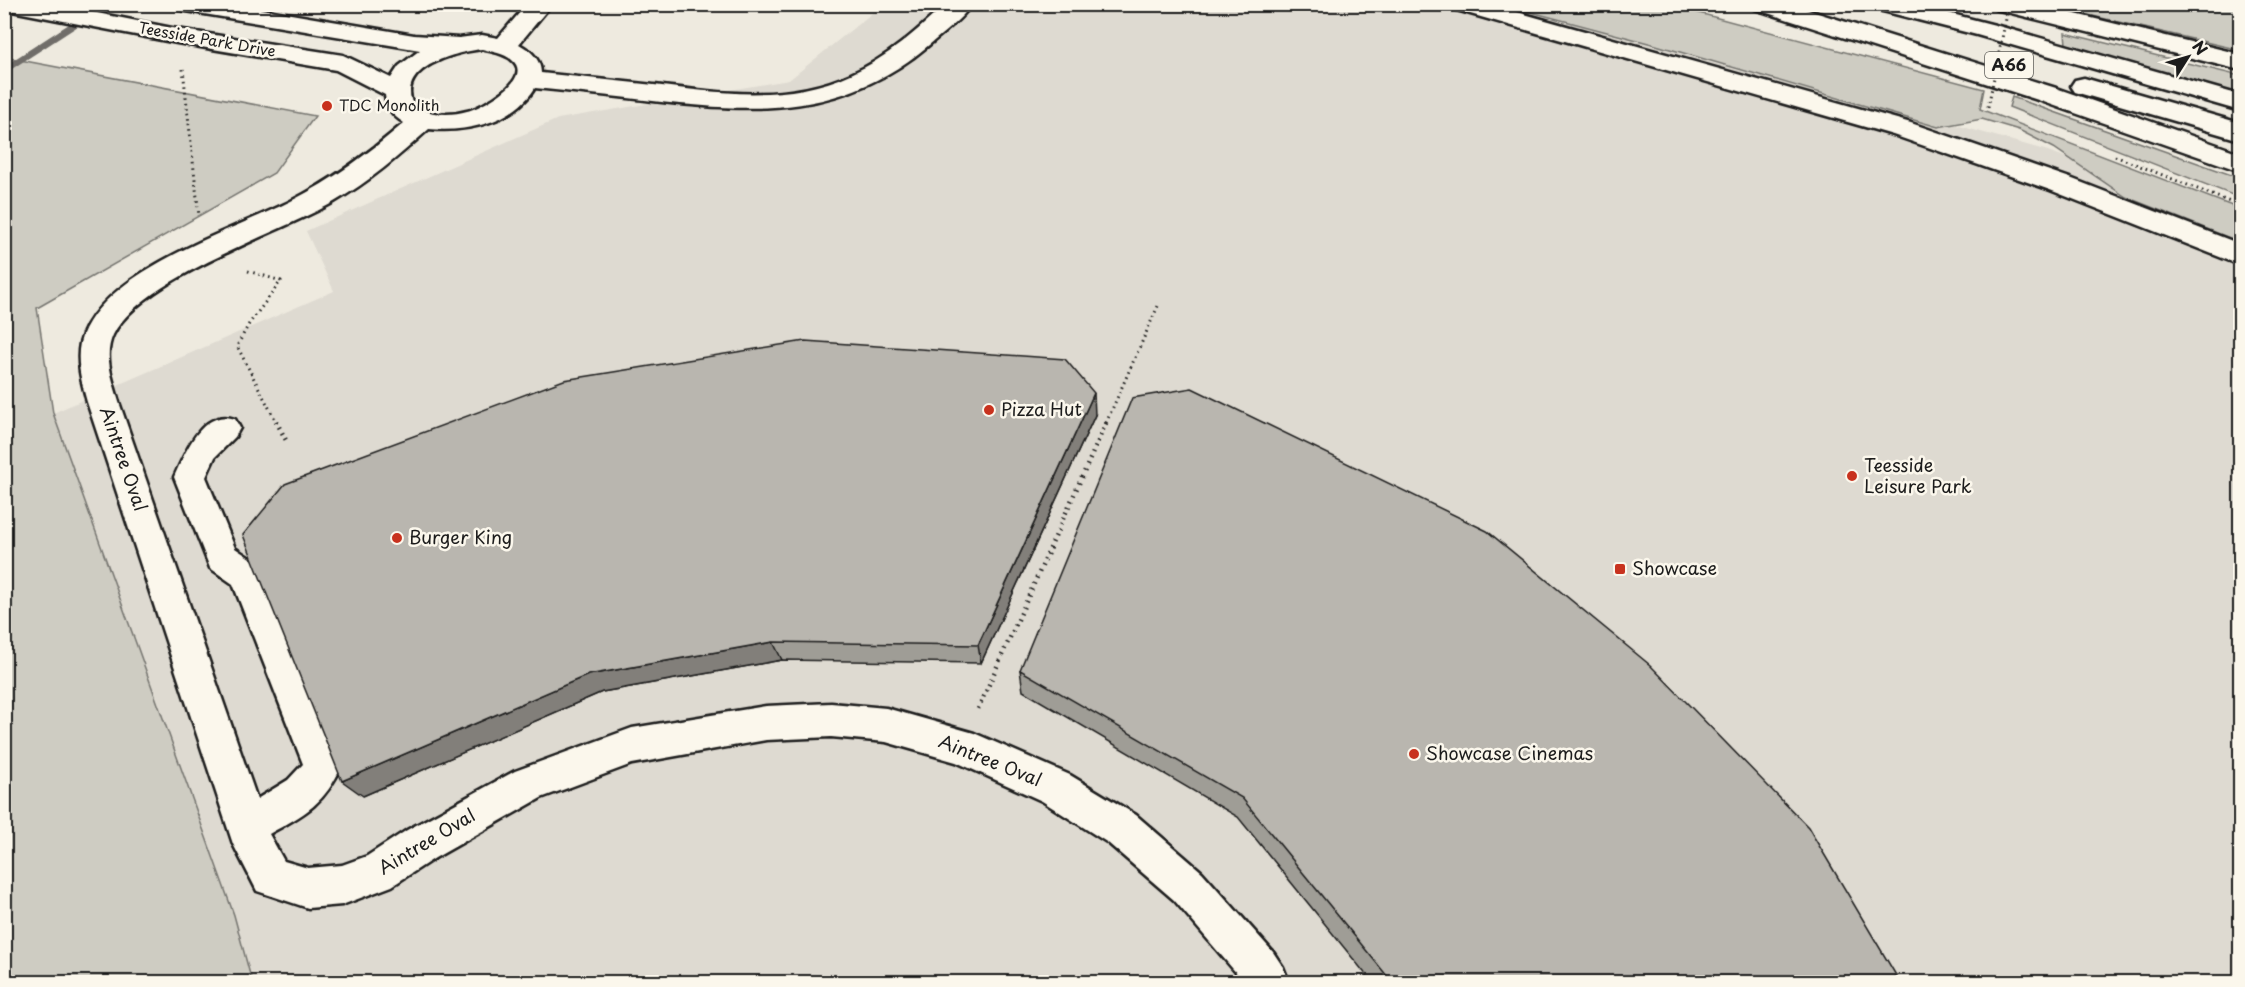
<svg xmlns="http://www.w3.org/2000/svg" width="2245" height="987" font-family="'Playpen Sans',sans-serif">
	<style>
		.built { fill: #dedad1 }
		.green { fill: #ceccc2; stroke: #75746f; stroke-width: 1.5 }
		.lines { fill: none; stroke-linecap: round; stroke-linejoin: round }
		.stream { fill: #6f6d69; fill-rule: evenodd }
		.minor-casing { stroke: #1c1c1c; stroke-width: 5 }
		.highway-casing { stroke: #1c1c1c; stroke-width: 5 }
		.path-far1 { stroke: #1c1c1c; stroke-width: 3; stroke-dasharray: 1.5 4; stroke-linecap: butt }
		.path { stroke: #1c1c1c; stroke-width: 4.5; stroke-dasharray: 1.5 5; stroke-linecap: butt }
		.minor { fill: #fbf7ec; fill-rule: evenodd }
		.highway { fill: #fbf7ec; fill-rule: evenodd }
		.path-bridge { stroke: #1c1c1c; stroke-width: 3; stroke-dasharray: 1.5 4; stroke-linecap: butt }
		.wall { fill: #9f9d96; stroke: #1c1c1c; stroke-width: 1.5 }
		.shaded-wall { fill: #827f7a; stroke: #1c1c1c; stroke-width: 1.5 }
		.building { fill: #b9b6af; stroke: #1c1c1c; stroke-width: 1.5 }
		.poi-dot { fill: #c8321e; stroke: #fbf7ec; stroke-width: 2 }
		.labels { text-anchor: middle; stroke-width: 5; stroke-linejoin: round; paint-order: stroke }
		.far-street-label { font-size: 15px; fill: #1c1c1c; stroke: #fbf7ec }
		.far-poi-label { font-size: 15px; fill: #1c1c1c; stroke: #fbf7ec; text-anchor: start }
		.shield { fill: #fbf7ec; stroke: #5f5e5a; stroke-width: 1.5 }
		.shield-label { font-size: 16px; font-weight: bold; fill: #1c1c1c }
		.poi-label { font-size: 18px; fill: #1c1c1c; stroke: #fbf7ec; text-anchor: start }
		.street-label { font-size: 18px; fill: #1c1c1c; stroke: #fbf7ec }
	</style>
	<rect width="100%" height="100%" fill="#eeeadf"/>
	<filter id="ink" filterUnits="userSpaceOnUse"><feTurbulence type="fractalNoise" baseFrequency=".0167" numOctaves="2"/><feDisplacementMap in="SourceGraphic" scale="12" xChannelSelector="R" yChannelSelector="G"/><feConvolveMatrix kernelMatrix="1 2 1 2 8 2 1 2 1" color-interpolation-filters="sRGB"/></filter>
	<g filter="url(#ink)">
		<polygon class="built" points="882,5 1533,5 2048,151 2240,220 2240,982 252,982 233,915 53,413 334,291 306,231 558,119 789,80"/>
		<g class="green">
			<polygon points="1505,5 1669,5 1984,89 1980,109 2240,209 2240,242 2126,197 2054,148 2019,130 1982,119 1938,127 1656,45"/>
			<polygon points="2045,5 2240,5 2240,50"/>
			<polygon points="2065,33 2240,76 2240,95 2066,44"/>
			<polygon points="4,57 315,116 274,173 37,308 53,413 234,915 252,982 5,982"/>
			<polygon points="2012,97 2240,178 2240,198 2009,107"/>
		</g>
		<g class="lines">
			<polygon class="stream" points="100,4 112,4 4,74 4,66"/>
			<g class="minor-casing">
				<g id="minor">
					<path d="M4,4h48l125,25 166,26 48,23 8,-12 21,-16 -234,-39 -8,-2 -4,-5h58l182,31 45,3 23,-3 16,3 29,-34h25l-33,40c11,6 22,15 22,29 38,4 75,8 113,12 65,8 135,18 197,-11 36,-16 66,-43 95,-70h26c-11,16 -29,29 -43,41 -85,72 -172,68 -276,56 -39,-5 -79,-9 -118,-13 -21,34 -68,45 -106,41 -30,27 -60,53 -95,73 -54,31 -194,77 -221,133 -10,21 0,46 6,67l138,397 31,-19 15,-16 -70,-180 -23,-16 -36,-91c11,-24 28,-69 61,-58l5,9 -5,9 -20,20 -9,20 29,71 24,16 5,10 78,191c-17,39 -37,49 -73,69l15,27 24,7 34,-3 25,-9 40,-26 108,-59 117,-43 134,-22 65,-3 55,5 88,25 96,42 66,40 66,57 71,80 10,15 6,15h-45l-70,-82 -66,-57 -66,-42 -86,-39 -70,-20 -55,-5 -65,3 -134,24 -91,34 -106,60 -43,28 -50,19 -34,3 -51,-17 -24,-47 -146,-442c-5,-19 -11,-39 -7,-59 18,-71 152,-112 211,-142 42,-21 78,-48 113,-78 -11,-7 -18,-15 -19,-28l-49,-25 -159,-27 -165,-32 -8,-2zM482,49c10,3 22,4 30,11 23,19 -31,48 -45,51 -17,5 -39,4 -54,-6 -17,-38 44,-53 69,-56z"/>
					<polygon points="1449,4 1489,4 1911,123 2070,178 2240,244 2240,265 2050,190 1893,135 1453,9"/>
				</g>
			</g>
			<g class="highway-casing">
				<g id="highway">
					<polygon points="1751,4 1789,4 2056,88 2240,153 2240,171 2038,100 1755,9"/>
					<polygon points="1871,4 1913,4 1995,25 2240,95 2240,111 1977,35 1875,9"/>
					<polygon points="1991,4 2034,4 2240,54 2240,70 1995,9"/>
					<polygon points="2084,78 2240,123 2240,140 2075,92 2071,86 2075,80"/>
				</g>
			</g>
			<g class="path-far1">
				<polyline points="183,69 199,216"/>
				<polyline points="2115,156 2240,206"/>
				<polyline points="248,271 281,281 249,324 237,346 277,423"/>
				<polyline points="1106,423 1158,306"/>
			</g>
			<g class="path">
				<polyline points="276,421 288,444"/>
				<polyline points="978,709 1107,421"/>
			</g>
			<use href="#minor" class="minor"/>
			<use href="#highway" class="highway"/>
			<polyline class="path-bridge" points="1988,107 2009,4"/>
		</g>
		<g class="wall">
			<polygon points="1095,415 981,663 782,660 602,692 363,796"/>
			<polygon points="1020,670 1900,982 1372,982 1238,817 1023,691"/>
		</g>
		<g class="shaded-wall">
			<polygon points="1094,393 1095,415 981,663 978,645"/>
			<polygon points="773,642 782,660 602,692 363,796 342,781 588,675"/>
		</g>
		<g class="building">
			<polygon points="805,341 1065,359 1094,393 978,645 773,642 588,675 342,781 243,535 285,484 564,380"/>
			<polygon points="1192,388 1487,531 1650,665 1808,827 1900,982 1392,982 1242,798 1020,670 1132,398"/>
		</g>
	</g>
	<g class="poi-dot">
		<circle cx="327" cy="106" r="6"/>
		<circle cx="989" cy="410" r="6"/>
		<circle cx="1852" cy="476" r="6"/>
		<circle cx="397" cy="538" r="6"/>
		<rect x="1614" y="563" width="12" height="12" rx="3"/>
		<circle cx="1414" cy="754" r="6"/>
	</g>
	<g class="labels">
		<g class="far-street-label">
			<text transform="translate(207 40) rotate(10)" y="5">Teesside Park Drive</text>
		</g>
		<g class="far-poi-label">
			<text x="339" y="111">TDC Monolith</text>
		</g>
		<rect class="shield" x="1985" y="52" width="48" height="26" rx="4.5"/>
		<g class="shield-label">
			<text x="2009" y="71">A66</text>
		</g>
		<g class="poi-label">
			<text x="1001" y="416">Pizza Hut</text>
			<text x="1864" y="472">Teesside<tspan x="1864" dy="21">Leisure Park</tspan></text>
			<text x="409" y="544">Burger King</text>
			<text x="1632" y="575">Showcase</text>
			<text x="1426" y="760">Showcase Cinemas</text>
		</g>
		<g class="street-label">
			<text transform="translate(123 459) rotate(71)" y="6">Aintree Oval</text>
			<text transform="translate(990 761) rotate(22)" y="6">Aintree Oval</text>
			<text transform="translate(427 842) rotate(-31)" y="6">Aintree Oval</text>
		</g>
	</g>
	<rect width="2245" height="987" fill="none" stroke="#fbf7ec" stroke-width="24"/>
	<rect x="12" y="12" width="2221" height="963" fill="none" stroke="#1c1c1c" stroke-width="2" filter="url(#ink)"/>
	<g transform="translate(2188 57) rotate(53)" stroke="#fbf7ec" stroke-width="4.5" paint-order="stroke">
	<path d="M0-4.5L10 22L0 15L-10 22Z" fill="#1c1c1c"/>
	<text y="-9" font-size="16" font-weight="bold" text-anchor="middle" fill="#1c1c1c">N</text>
	</g>
</svg>
